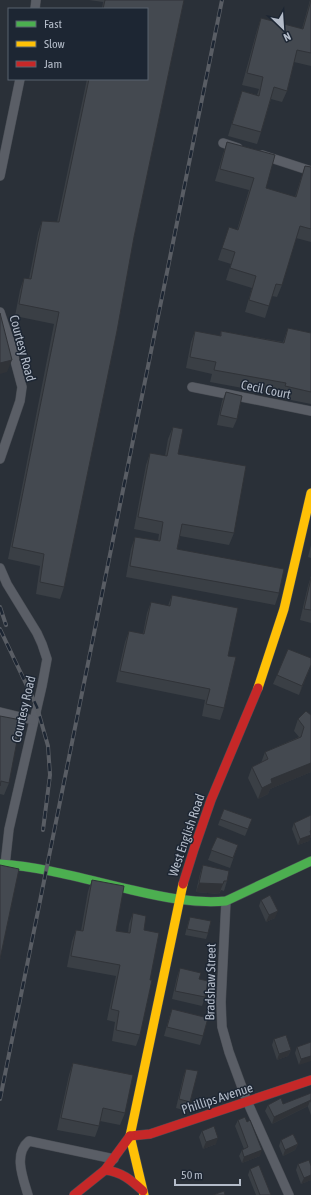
<svg xmlns="http://www.w3.org/2000/svg" width="311" height="1195" font-family="'Asap Condensed',sans-serif">
	<style>
		.lines { fill: none; stroke-linecap: round; stroke-linejoin: round }
		.street-casing { stroke: #484c53; stroke-width: 10 }
		.fast-casing { stroke: #484c53; stroke-width: 10 }
		.slow-casing { stroke: #484c53; stroke-width: 10 }
		.jam-casing { stroke: #484c53; stroke-width: 10 }
		.street { stroke: #5a5e66; stroke-width: 9 }
		.fast { stroke: #4caf50; stroke-width: 9 }
		.slow { stroke: #ffc107; stroke-width: 9 }
		.jam { stroke: #c62828; stroke-width: 9 }
		.rail-casing { stroke: #595d64; stroke-width: 4 }
		.rail { stroke: #1d2633; stroke-width: 2.5; stroke-dasharray: 8; stroke-linecap: butt }
		.wall { fill: #3a3f45 }
		.shaded-wall { fill: #303338 }
		.building { fill: #444950; stroke: #303338 }
		.labels { text-anchor: middle; stroke-width: 3; stroke-linejoin: round; paint-order: stroke }
		.street-label { font-size: 13px; fill: #b4bcc9; stroke: #1d2633 }
	</style>
	<rect width="100%" height="100%" fill="#2a3038"/>
	<g class="lines">
		<g class="street-casing">
			<g id="street">
				<polyline points="35,9 36,0"/>
				<polyline points="223,143 238,148"/>
				<polyline points="262,155 311,171"/>
				<polyline points="0,176 20,79"/>
				<polyline points="0,312 10,342 22,387 20,401 0,459"/>
				<polyline points="192,387 311,411"/>
				<polyline points="0,568 7,584 37,633 42,644 47,659 42,686 9,829 5,865"/>
				<polyline points="0,712 33,720"/>
				<polyline points="226,901 221,1002 222,1027 229,1052 247,1101 289,1195"/>
				<path d="M28,1195c-5,-17 -15,-41 1,-54l85,18"/>
			</g>
		</g>
		<g class="fast-casing">
			<path id="fast" d="M0,864c45,3 88,16 132,26 30,7 63,14 94,11l85,-40"/>
		</g>
		<g class="slow-casing">
			<g id="slow">
				<polyline points="258,688 284,609 311,493"/>
				<polyline points="144,1195 130,1136 183,884"/>
			</g>
		</g>
		<g class="jam-casing">
			<g id="jam">
				<polyline points="183,884 194,849 211,800 258,688"/>
				<polyline points="130,1136 150,1134 311,1080"/>
				<path d="M105,1170c17,2 26,10 38,21"/>
				<polyline points="74,1195 105,1170 130,1136"/>
			</g>
		</g>
		<use href="#street" class="street"/>
		<use href="#fast" class="fast"/>
		<use href="#slow" class="slow"/>
		<use href="#jam" class="jam"/>
		<g class="rail-casing">
			<g id="rail">
				<polyline points="0,607 6,625"/>
				<polyline points="0,629 37,707 48,746 50,775 43,830"/>
				<polyline points="0,1099 222,0"/>
			</g>
		</g>
		<use href="#rail" class="rail"/>
	</g>
	<g class="wall">
		<polygon points="89,0 184,0 134,237 64,587 60,599 36,594 40,566 8,559 54,324 15,316 20,290 24,278 29,279 38,233 42,221 57,222 87,79 147,79 147,9 102,9 103,2"/>
		<polygon points="310,0 311,0 311,66 294,62 287,91 282,102 271,99 261,132 257,144 228,136 238,103 242,91 257,95 259,89 242,85 257,30 261,18 302,29"/>
		<polygon points="227,142 266,188 295,197 305,166 311,167 311,242 296,238 282,285 277,297 272,296 265,318 245,312 252,288 226,280 231,264 218,260 229,227 237,230 249,190 215,181 223,154"/>
		<polygon points="288,328 311,333 311,404 281,398 281,395 210,382 212,374 186,368 191,342 195,331 220,336 221,331 283,342"/>
		<polygon points="226,392 237,419 233,428 217,425 222,401"/>
		<polygon points="173,427 178,454 234,533 229,545 180,536 177,549 279,593 275,605 126,577 131,549 135,537 158,541 159,534 134,529 146,465 150,453 165,456 168,439"/>
		<polygon points="311,545 311,558 308,557"/>
		<polygon points="311,576 311,623 300,620 308,586"/>
		<polygon points="172,595 228,656 224,708 220,720 202,716 205,700 116,682 125,642 129,631 143,634 147,613 151,602 168,606"/>
		<polygon points="311,658 311,666 299,695 273,684 277,675"/>
		<polygon points="306,711 311,772 270,789 268,794 258,799 248,778 252,767 261,763 265,752 299,737 294,731 298,719"/>
		<polygon points="0,716 9,783 4,795 0,794"/>
		<polygon points="224,809 252,819 245,836 218,825"/>
		<polygon points="311,815 311,836 309,841 298,845 292,829 294,823"/>
		<polygon points="217,837 238,845 230,868 208,860"/>
		<polygon points="203,865 227,881 224,891 221,890 219,894 196,892 200,874"/>
		<polygon points="92,880 116,931 128,933 129,924 133,913 144,930 140,1035 136,1046 112,1041 115,1022 107,1020 116,976 67,967 72,941 76,930 81,931 88,891"/>
		<polygon points="261,900 275,918 266,922 259,906"/>
		<polygon points="190,917 208,933 206,939 185,935 188,923"/>
		<polygon points="180,968 205,997 202,1006 172,999 177,977"/>
		<polygon points="172,1009 203,1036 200,1045 164,1036 169,1018"/>
		<polygon points="274,1039 291,1050 288,1056 277,1060 272,1045"/>
		<polygon points="311,1042 299,1065 295,1053 297,1047"/>
		<polygon points="73,1063 125,1113 120,1125 100,1121 99,1126 95,1137 57,1130 69,1075"/>
		<polygon points="186,1069 190,1102 187,1111 176,1108 183,1078"/>
		<polygon points="311,1093 311,1115 308,1107 308,1106 272,1124 265,1111 268,1105 283,1104"/>
		<polygon points="238,1120 247,1122 260,1156 242,1163 239,1156 242,1150 244,1149 235,1126"/>
		<polygon points="202,1131 216,1144 203,1149 199,1137"/>
		<polygon points="281,1140 298,1144 295,1150 283,1156 279,1146"/>
		<polygon points="298,1164 311,1166 311,1180 301,1184 296,1170"/>
		<polygon points="250,1169 271,1195 256,1195 248,1175"/>
	</g>
	<g class="shaded-wall">
		<polygon points="12,360 7,372 0,374 0,363"/>
		<polygon points="311,665 311,666 299,695 302,686"/>
		<polygon points="311,763 311,772 270,789 268,794 258,799 262,788 271,779"/>
		<polygon points="311,830 311,836 309,841 298,845 300,839"/>
		<polygon points="199,883 223,884 219,894 196,892"/>
		<polygon points="278,911 275,918 266,922 269,915"/>
		<polygon points="291,1050 288,1056 277,1060 279,1054"/>
		<polygon points="311,1056 311,1061 299,1065 301,1059"/>
		<polygon points="311,1100 311,1103 310,1101 308,1106 272,1124 274,1117"/>
		<polygon points="218,1138 216,1144 203,1149 206,1142"/>
		<polygon points="298,1144 295,1150 283,1156 285,1150"/>
		<polygon points="262,1150 260,1156 242,1163 244,1157"/>
		<polygon points="311,1175 311,1180 301,1184 304,1178"/>
	</g>
	<g class="building">
		<polygon points="105,0 184,0 134,237 117,331 64,587 40,582 44,554 12,547 59,312 19,304 24,278 31,279 42,221 59,222 89,79 147,79 147,9 103,9"/>
		<polygon points="311,0 311,53 297,50 287,91 274,87 261,132 232,124 242,91 259,96 263,77 247,73 261,18 303,29"/>
		<polygon points="227,142 275,155 266,188 296,197 305,166 311,167 311,229 300,226 282,285 276,284 269,306 249,300 256,276 230,268 235,252 222,248 229,227 238,230 254,178 220,169"/>
		<polygon points="0,313 12,360 0,363"/>
		<polygon points="288,328 311,333 311,392 285,386 286,383 214,370 216,362 190,357 195,331 221,336 221,331 284,343"/>
		<polygon points="226,392 242,396 237,419 220,415"/>
		<polygon points="173,427 183,429 178,454 246,466 234,533 182,524 177,549 284,569 279,593 130,566 135,537 160,541 163,522 138,517 150,453 167,456"/>
		<polygon points="311,578 311,610 304,609"/>
		<polygon points="172,595 238,608 228,656 236,657 224,708 206,704 210,689 120,671 129,631 144,634 151,602 170,606"/>
		<polygon points="288,649 311,658 311,665 302,686 277,675"/>
		<polygon points="306,711 311,715 311,763 271,779 272,783 262,788 252,767 268,759 265,752 301,737 304,727 298,719"/>
		<polygon points="0,716 21,720 9,783 1,781 0,786"/>
		<polygon points="224,809 252,819 248,829 220,819"/>
		<polygon points="311,815 311,830 310,831 311,835 300,839 294,823"/>
		<polygon points="217,837 238,845 233,858 211,850"/>
		<polygon points="0,865 19,869 0,959"/>
		<polygon points="203,865 229,871 227,881 224,881 223,884 199,883"/>
		<polygon points="92,880 124,886 116,931 130,933 133,913 146,916 144,930 159,933 150,980 152,980 140,1035 116,1030 119,1011 111,1009 120,965 71,956 76,930 83,931"/>
		<polygon points="270,895 278,911 269,915 261,900"/>
		<polygon points="190,917 211,921 208,933 187,929"/>
		<polygon points="180,968 201,973 199,979 208,981 205,997 175,991"/>
		<polygon points="172,1009 208,1018 203,1036 167,1027"/>
		<polygon points="286,1035 291,1050 279,1054 274,1039"/>
		<polygon points="311,1042 311,1056 301,1059 297,1047"/>
		<polygon points="73,1063 133,1075 125,1113 103,1108 99,1126 61,1118"/>
		<polygon points="186,1069 198,1071 190,1102 179,1099"/>
		<polygon points="311,1093 311,1100 274,1117 268,1105 281,1098 283,1104"/>
		<polygon points="245,1117 247,1122 250,1120 262,1150 244,1157 242,1150 248,1147 238,1120"/>
		<polygon points="214,1126 218,1138 206,1142 202,1131"/>
		<polygon points="293,1134 298,1144 285,1150 281,1140"/>
		<polygon points="309,1160 311,1166 311,1175 304,1178 298,1164"/>
		<polygon points="259,1165 271,1195 260,1195 250,1169"/>
		<polygon points="224,1191 225,1195 213,1195"/>
	</g>
	<g class="labels">
		<g class="street-label">
			<text transform="translate(23 348) rotate(75)" y="5">Courtesy Road</text>
			<text transform="translate(266 389) rotate(12)" y="5">Cecil Court</text>
			<text transform="translate(23 709) rotate(-77)" y="5">Courtesy Road</text>
			<text transform="translate(186 835) rotate(-71)" y="5">West English Road</text>
			<text transform="translate(210 982) rotate(-89)" y="5">Bradshaw Street</text>
			<text transform="translate(217 1098) rotate(-18)" y="5">Phillips Avenue</text>
		</g>
	</g>
	<rect x="8" y="8" width="140" height="72" fill="#1d2633" stroke="#59626f"/>
	<rect x="16" y="21" width="20" height="6" fill="#4caf50" stroke="#59626f"/>
	<text x="44" y="28" font-size="12" fill="#b4bcc9">Fast</text>
	<rect x="16" y="41" width="20" height="6" fill="#ffc107" stroke="#59626f"/>
	<text x="44" y="48" font-size="12" fill="#b4bcc9">Slow</text>
	<rect x="16" y="61" width="20" height="6" fill="#c62828" stroke="#59626f"/>
	<text x="44" y="68" font-size="12" fill="#b4bcc9">Jam</text>
	<g transform="translate(283 28) rotate(155)" stroke="#1d2633" stroke-width="3" paint-order="stroke">
	<path d="M0-3L7 15L0 10L-7 15Z" fill="#b4bcc9"/>
	<text y="-6" font-size="11" font-weight="bold" text-anchor="middle" fill="#b4bcc9">N</text>
	</g>
	<path d="M175 1179v6h65v-6" fill="none" stroke="#b4bcc9" stroke-width="2"/>
	<text x="181" y="1179" font-size="12" fill="#b4bcc9" stroke="#1d2633" stroke-width="3" paint-order="stroke">50 m</text>
</svg>
